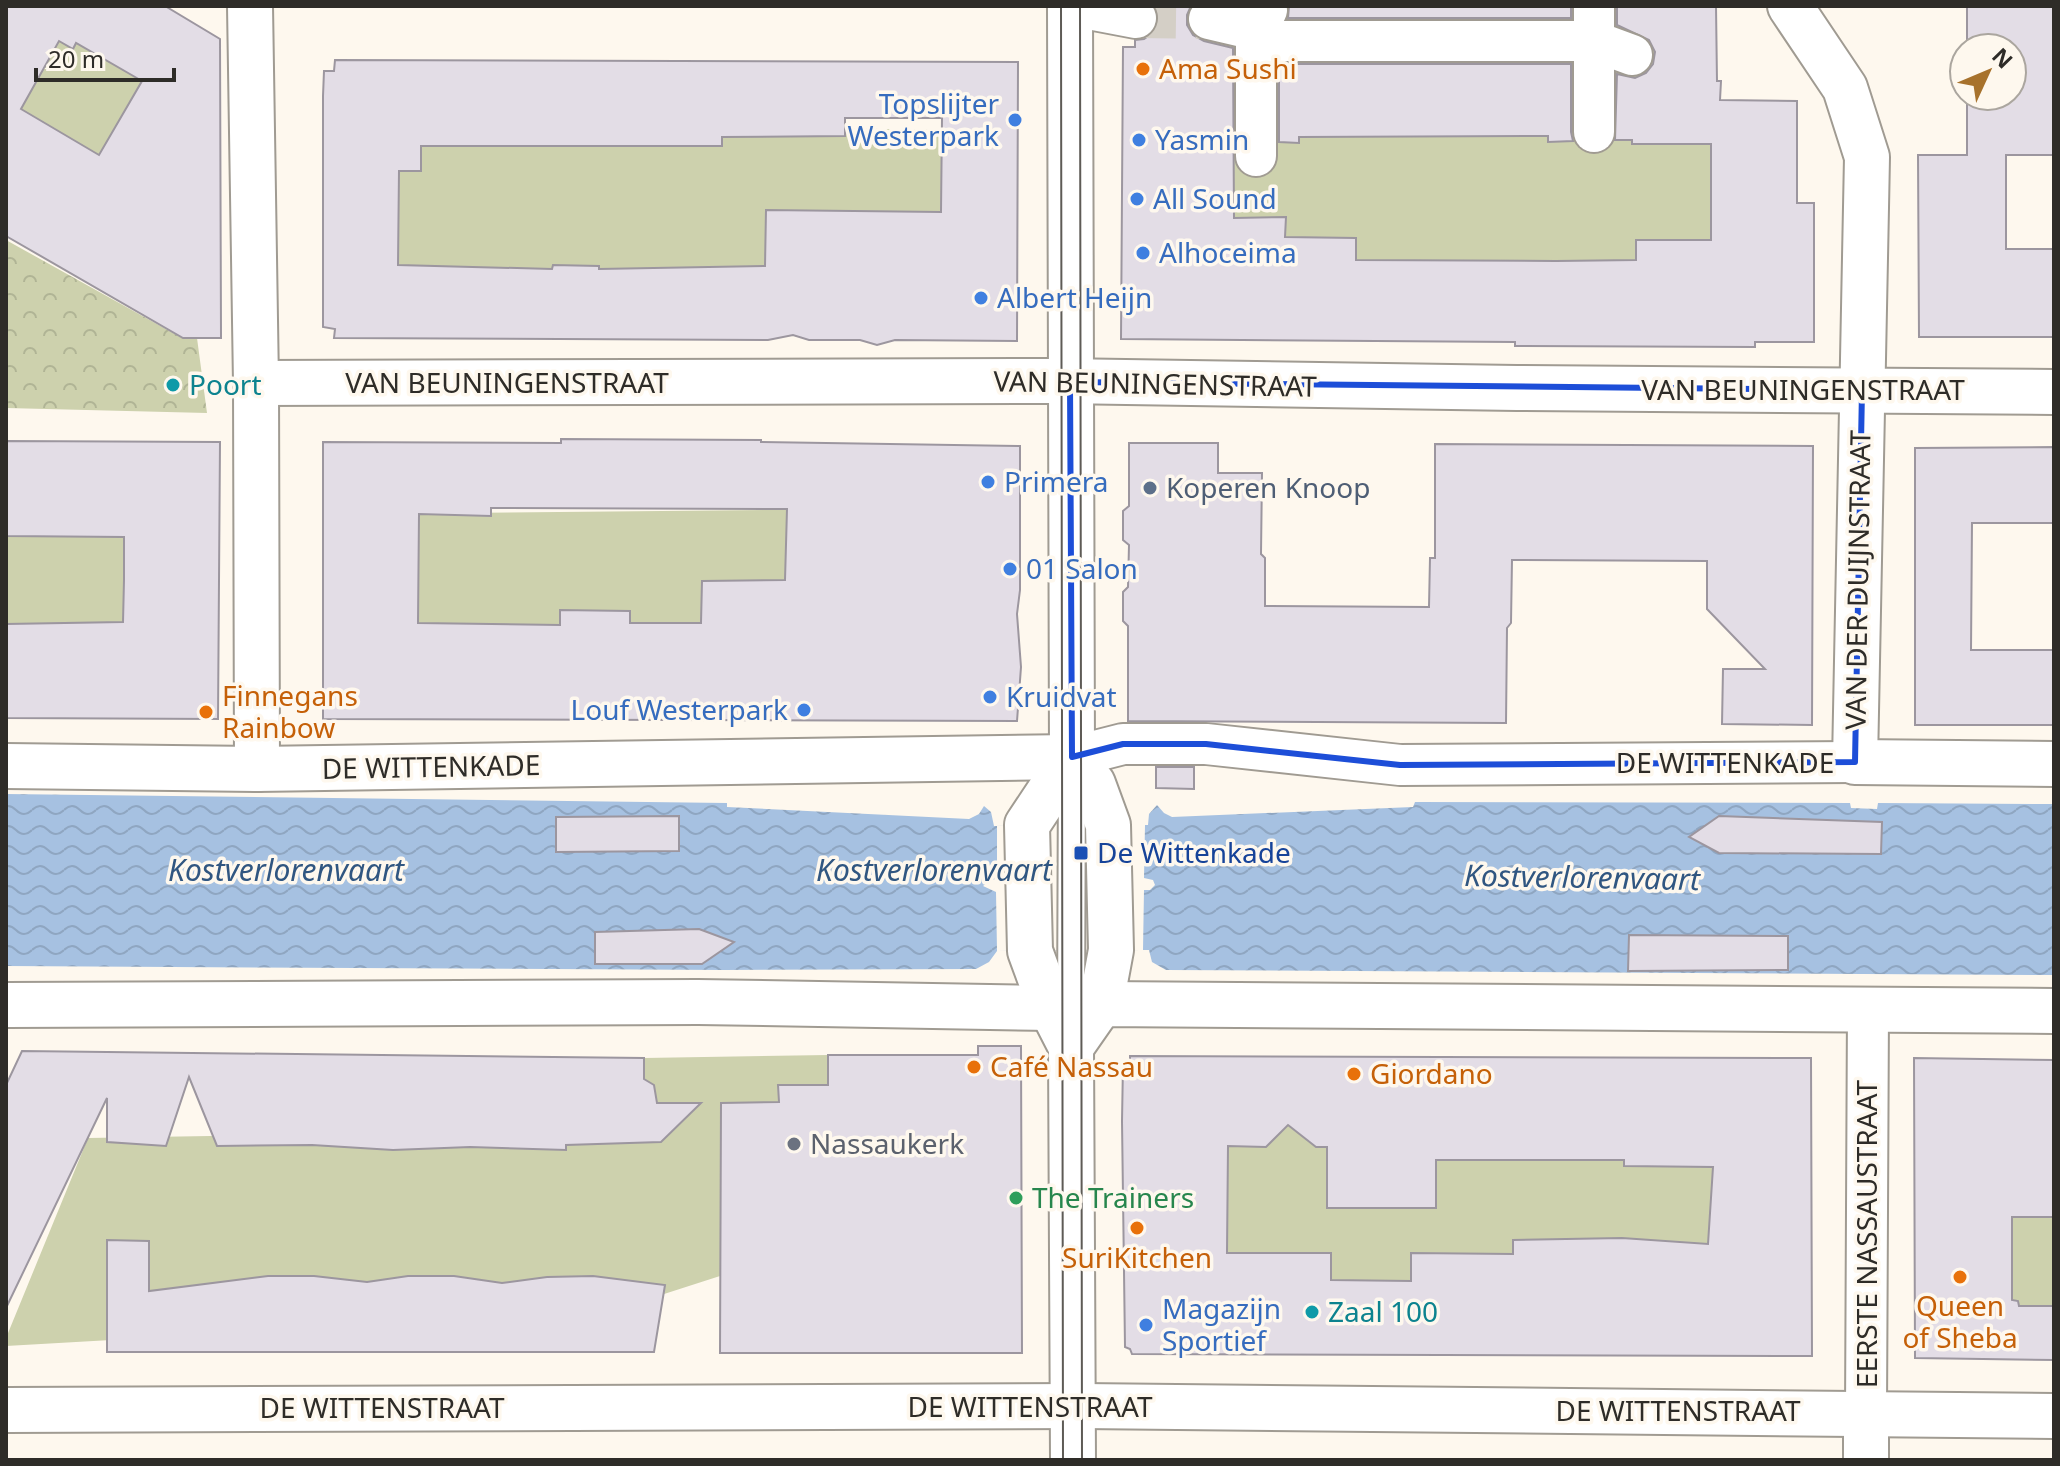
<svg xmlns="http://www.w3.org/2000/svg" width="2060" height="1466" font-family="'Noto Sans',sans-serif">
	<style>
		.green { fill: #cdd1ad }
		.forest { fill: url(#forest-crowns) }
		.water { fill: url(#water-waves) }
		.pier { fill: #fef8ee }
		.building { fill: #e3dde6; stroke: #9c969f; stroke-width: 2; fill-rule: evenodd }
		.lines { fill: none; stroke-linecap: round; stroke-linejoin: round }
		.pedestrian-tunnel { stroke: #d4cfc6; stroke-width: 40; stroke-dasharray: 40 20; stroke-linecap: butt }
		.service-casing { stroke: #a09b92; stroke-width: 30 }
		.pedestrian-casing { stroke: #a09b92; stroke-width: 44 }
		.minor-casing { stroke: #a09b92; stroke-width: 48 }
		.tertiary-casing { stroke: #a09b92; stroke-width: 48 }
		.service { stroke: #fff; stroke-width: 26 }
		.pedestrian { stroke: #fff; stroke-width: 40 }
		.minor { stroke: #fff; stroke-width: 44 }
		.tertiary { stroke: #fff; stroke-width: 44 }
		.tram { stroke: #5e5b56; stroke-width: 2 }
		.marked { fill: none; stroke: #1d4ed8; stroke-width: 6; stroke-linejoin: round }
		.food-dot { fill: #e8710a; stroke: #fef8ee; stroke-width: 3 }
		.shop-dot { fill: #3f7fe0; stroke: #fef8ee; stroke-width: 3 }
		.culture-dot { fill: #0f9aa8; stroke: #fef8ee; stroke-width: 3 }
		.service-dot { fill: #5c6f8a; stroke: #fef8ee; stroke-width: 3 }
		.transit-dot { fill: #1a4fb4; stroke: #fef8ee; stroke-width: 3 }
		.worship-dot { fill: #6b7280; stroke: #fef8ee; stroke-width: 3 }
		.leisure-dot { fill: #2e9e5b; stroke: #fef8ee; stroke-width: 3 }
		.labels { text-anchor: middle; stroke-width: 7; stroke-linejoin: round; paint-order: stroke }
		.food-label { font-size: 28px; fill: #c56008; stroke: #fef8ee; text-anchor: start }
		.shop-label { font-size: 28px; fill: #366cbe; stroke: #fef8ee; text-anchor: start }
		.street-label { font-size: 28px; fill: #2e2c28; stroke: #fef8ee }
		.culture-label { font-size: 28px; fill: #0d838f; stroke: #fef8ee; text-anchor: start }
		.service-label { font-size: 28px; fill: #4e5e75; stroke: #fef8ee; text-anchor: start }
		.transit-label { font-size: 28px; fill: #164399; stroke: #fef8ee; text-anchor: start }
		.worship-label { font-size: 28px; fill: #5b616d; stroke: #fef8ee; text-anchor: start }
		.leisure-label { font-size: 28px; fill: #27864d; stroke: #fef8ee; text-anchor: start }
		.water-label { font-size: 30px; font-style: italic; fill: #305681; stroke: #fef8ee }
	</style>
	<defs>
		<pattern id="forest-crowns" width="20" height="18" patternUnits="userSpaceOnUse" patternTransform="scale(2)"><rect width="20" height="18" fill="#cdd1ad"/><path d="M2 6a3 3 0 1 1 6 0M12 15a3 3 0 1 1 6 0" fill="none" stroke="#b0b495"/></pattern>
		<pattern id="water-waves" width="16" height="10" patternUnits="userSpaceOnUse" patternTransform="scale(2)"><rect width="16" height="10" fill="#a6c1e1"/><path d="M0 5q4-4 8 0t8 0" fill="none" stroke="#8fa6c1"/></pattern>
	</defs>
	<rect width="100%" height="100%" fill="#fef8ee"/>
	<g class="green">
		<polygon points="6,6 188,59 198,260 6,153"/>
		<polygon points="1194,6 1655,6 1662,128 1764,151 1779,303 1174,287"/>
		<polygon points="352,119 939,130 957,300 355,315"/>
		<polygon points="6,477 198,479 192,662 6,662"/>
		<polygon points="963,508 977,694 358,689 357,514"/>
		<polygon points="828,1055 830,1113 720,1118 720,1276 661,1295 216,1334 6,1346 6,1338 88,1138 646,1129 644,1058"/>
		<polygon points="1148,1117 1744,1127 1750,1310 1156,1312"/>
		<polygon points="1977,1122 2054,1124 2054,1326 1977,1324"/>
	</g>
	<polygon class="forest" points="6,240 182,338 197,338 207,413 6,408"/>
	<polygon class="water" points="6,794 727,803 727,807 969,819 979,814 984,806 991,812 994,826 1148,825 1149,814 1157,805 1164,813 1172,817 1413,807 1415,802 1850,803 1851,808 1877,809 1878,803 2054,804 2054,975 1166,970 1152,962 1149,950 1143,950 997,951 989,962 976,969 724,970 6,966"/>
	<polygon class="pier" points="1047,824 1145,825 1144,878 1153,880 1155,885 1150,890 1144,890 1143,950 997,951 996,892 983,886 990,880 997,879 997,826"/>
	<g class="building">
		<path d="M6,6h159l55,33 1,299h-38l-177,-102zM59,41l14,8 3,-6 66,38 -43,74 -78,-46z"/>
		<polygon points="1155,6 1191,6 1187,15 1187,25 1193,35 1204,41 1233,48 1234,218 1286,217 1285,237 1356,238 1356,260 1556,261 1636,260 1636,240 1711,240 1711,144 1632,144 1632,140 1615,140 1617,74 1635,78 1646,73 1653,64 1655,52 1649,40 1617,25 1617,6 1716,6 1717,81 1721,81 1720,100 1797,101 1797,203 1814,203 1814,342 1755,342 1755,347 1515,346 1515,342 1121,339 1123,47 1135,47 1135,40 1144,39 1154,32 1159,22"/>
		<polygon points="1289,6 1571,6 1571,18 1288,18"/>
		<polygon points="1967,6 2054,6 2054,155 2006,155 2006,249 2054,249 2054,337 1919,337 1918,155 1967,155 1967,96 2012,96 2012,48 1967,48"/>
		<path d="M335,60l683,2 -1,279 -122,-1 -18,5 -17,-5h-51l-16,-5 -25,5 -434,-2 1,-9 -12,-2v-231l1,-25h10zM845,118h97l-1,94 -175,-2 -1,56 -166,3v-3l-46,-1 -1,4 -154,-4 1,-94h22v-25h301v-9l123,-1z"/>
		<polygon points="1279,64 1571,64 1571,132 1573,141 1548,142 1548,136 1299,137 1299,143 1279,142"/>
		<path d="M561,439l200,1v2l259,4v144l-3,24 4,53 -4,54 -694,-2v-277l238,1zM491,508l296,1 -2,71 -83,1 -1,42h-71v-12l-70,-1v15l-142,-2 1,-109 72,2z"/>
		<polygon points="6,441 220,442 218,719 6,718 6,624 123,622 124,580 124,537 6,536"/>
		<polygon points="1129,443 1218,443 1218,473 1262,473 1261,554 1265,558 1265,606 1429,607 1430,558 1435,558 1435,444 1813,446 1812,725 1722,724 1723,669 1765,669 1707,609 1707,561 1512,560 1511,623 1507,628 1506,723 1128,721 1128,626 1123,621 1123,592 1128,587 1129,545 1123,540 1123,511 1129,506"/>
		<polygon points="2054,447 2054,523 1972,523 1971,650 2054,650 2054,725 1915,725 1915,448"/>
		<polygon points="1156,767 1194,767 1194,789 1156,788"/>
		<polygon points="679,816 679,851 556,852 556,817"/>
		<polygon points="1719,816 1882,822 1881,854 1719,853 1689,837"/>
		<polygon points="699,929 734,942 702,964 595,964 595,932"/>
		<polygon points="1629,935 1788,936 1788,970 1628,971"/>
		<polygon points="978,1046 1021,1046 1022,1353 720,1353 721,1103 779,1102 778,1085 828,1085 828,1055 978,1055"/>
		<polygon points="22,1051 644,1058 644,1079 654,1085 657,1103 701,1103 661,1142 566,1145 566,1150 470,1147 393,1150 312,1145 217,1146 189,1077 166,1146 107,1142 107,1098 6,1308 6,1085"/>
		<path d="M1130,1056l681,2 1,298 -680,-2 -2,-5 -5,-2 -3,-226 1,-57 7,-2zM1288,1125l28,22h11v61h109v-48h188v6l89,1 -5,77 -86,-6 -109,2v14l-102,-1v28l-80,-1v-27h-104l1,-107 38,1z"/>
		<polygon points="1914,1058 2054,1060 2054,1217 2012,1217 2012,1300 2018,1301 2019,1306 2054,1306 2054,1360 1915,1358"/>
		<polygon points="107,1240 149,1241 149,1291 268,1276 314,1276 367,1282 408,1276 454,1276 502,1283 547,1277 593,1276 665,1285 654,1352 107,1352"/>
	</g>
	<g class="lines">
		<polyline class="pedestrian-tunnel" points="1136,18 1209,19"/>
		<g class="service-casing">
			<polyline id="service" points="1071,1018 1072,765"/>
		</g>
		<g class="pedestrian-casing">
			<g id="pedestrian">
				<polyline points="1073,6 1136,18"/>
				<polyline points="1209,19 1256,30 1277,41 1594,41 1632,55"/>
				<polyline points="1594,132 1594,6"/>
				<polyline points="1256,156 1256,30 1267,10"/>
				<polyline points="1072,757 1123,744 1206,744 1400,765 1855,762"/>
				<polyline points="1866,1413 1868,1008"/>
			</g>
		</g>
		<g class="minor-casing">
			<g id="minor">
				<polyline points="250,6 256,383 257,769"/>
				<polyline points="1790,6 1845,88 1867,157 1855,762 2054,764"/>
				<polyline points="256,383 1061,381 1517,388 2054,392"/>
				<polyline points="6,766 257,769 1072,757"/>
				<polyline points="6,1005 698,1002 1051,1008 1101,1004 2054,1011"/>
				<polyline points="6,1410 1082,1406 2054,1416"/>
				<polyline points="1866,1460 1866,1413"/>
			</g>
		</g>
		<g class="tertiary-casing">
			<g id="tertiary">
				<polyline points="1070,6 1072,757 1027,825 1030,951 1051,1008 1071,1047 1073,1460"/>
				<polyline points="1071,1047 1101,1004 1111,950 1108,825 1093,784 1072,757"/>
			</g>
		</g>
		<use href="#service" class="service"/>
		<use href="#pedestrian" class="pedestrian"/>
		<use href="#minor" class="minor"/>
		<use href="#tertiary" class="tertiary"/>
		<g class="tram">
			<polyline points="1061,6 1063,1460"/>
			<polyline points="1080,6 1082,1460"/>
		</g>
	</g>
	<path class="marked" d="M1070,382l792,8 -7,372 -455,3 -194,-21h-83l-51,13z"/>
	<g class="food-dot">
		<circle cx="1143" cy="69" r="8"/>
		<circle cx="206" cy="712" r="8"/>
		<circle cx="974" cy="1067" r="8"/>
		<circle cx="1354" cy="1074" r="8"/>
		<circle cx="1137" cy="1228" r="8"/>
		<circle cx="1960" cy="1277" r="8"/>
	</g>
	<g class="shop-dot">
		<circle cx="1015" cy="120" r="8"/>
		<circle cx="1139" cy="140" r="8"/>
		<circle cx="1137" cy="199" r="8"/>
		<circle cx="1143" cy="253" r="8"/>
		<circle cx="981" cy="298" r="8"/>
		<circle cx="988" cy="482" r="8"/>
		<circle cx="1010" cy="569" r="8"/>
		<circle cx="990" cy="697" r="8"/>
		<circle cx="804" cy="710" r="8"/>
		<circle cx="1146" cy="1325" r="8"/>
	</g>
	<g class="culture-dot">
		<circle cx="173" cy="385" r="8"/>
		<circle cx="1312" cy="1312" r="8"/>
	</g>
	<circle class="service-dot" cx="1150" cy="488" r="8"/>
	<rect class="transit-dot" x="1073" y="845" width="16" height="16" rx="4"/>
	<circle class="worship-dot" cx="794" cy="1144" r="8"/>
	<circle class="leisure-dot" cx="1016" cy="1198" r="8"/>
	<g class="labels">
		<g class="food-label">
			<text x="1159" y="79">Ama Sushi</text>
			<text x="222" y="706">Finnegans<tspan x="222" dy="32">Rainbow</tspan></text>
			<text x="990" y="1077">Café Nassau</text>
			<text x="1370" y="1084">Giordano</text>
			<text x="1137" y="1268" text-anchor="middle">SuriKitchen</text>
			<text x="1960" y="1316" text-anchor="middle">Queen<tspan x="1960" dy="32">of Sheba</tspan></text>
		</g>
		<g class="shop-label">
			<text x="999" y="114" text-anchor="end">Topslijter<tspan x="999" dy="32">Westerpark</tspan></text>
			<text x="1155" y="150">Yasmin</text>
			<text x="1153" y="209">All Sound</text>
			<text x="1159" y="263">Alhoceima</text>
			<text x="997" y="308">Albert Heijn</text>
			<text x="1004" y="492">Primera</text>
			<text x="1026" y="579">01 Salon</text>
			<text x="1006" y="707">Kruidvat</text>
			<text x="788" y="720" text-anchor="end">Louf Westerpark</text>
			<text x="1162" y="1319">Magazijn<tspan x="1162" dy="32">Sportief</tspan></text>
		</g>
		<g class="street-label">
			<text x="507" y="393">VAN BEUNINGENSTRAAT</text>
			<text transform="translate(1155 384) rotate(1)" y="10">VAN BEUNINGENSTRAAT</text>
			<text x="1803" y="400">VAN BEUNINGENSTRAAT</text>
			<text transform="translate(1858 580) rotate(-89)" y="10">VAN DER DUIJNSTRAAT</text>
			<text x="1725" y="773">DE WITTENKADE</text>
			<text transform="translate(431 767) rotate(-1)" y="10">DE WITTENKADE</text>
			<text transform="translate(1867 1234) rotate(-90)" y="10">EERSTE NASSAUSTRAAT</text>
			<text x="1030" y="1417">DE WITTENSTRAAT</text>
			<text x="382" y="1418">DE WITTENSTRAAT</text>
			<text x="1678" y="1421">DE WITTENSTRAAT</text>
		</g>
		<g class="culture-label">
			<text x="189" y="395">Poort</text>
			<text x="1328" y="1322">Zaal 100</text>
		</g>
		<g class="service-label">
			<text x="1166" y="498">Koperen Knoop</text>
		</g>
		<g class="transit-label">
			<text x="1097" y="863">De Wittenkade</text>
		</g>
		<g class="worship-label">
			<text x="810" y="1154">Nassaukerk</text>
		</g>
		<g class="leisure-label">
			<text x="1032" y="1208">The Trainers</text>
		</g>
		<g class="water-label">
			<text x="286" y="881">Kostverlorenvaart</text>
			<text x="934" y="881">Kostverlorenvaart</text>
			<text transform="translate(1582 878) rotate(1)" y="10">Kostverlorenvaart</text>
		</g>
	</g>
	<rect width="2060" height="1466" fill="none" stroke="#2e2c28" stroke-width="16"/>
	<g transform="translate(1988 72) rotate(46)"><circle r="38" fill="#fef8ee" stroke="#aba69f" stroke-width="2"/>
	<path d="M0-6L14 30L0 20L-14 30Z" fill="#a7722c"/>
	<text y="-12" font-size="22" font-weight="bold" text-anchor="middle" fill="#2e2c28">N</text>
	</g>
	<path d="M36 68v12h138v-12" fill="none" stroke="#2e2c28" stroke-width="4"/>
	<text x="48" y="68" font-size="24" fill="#2e2c28" stroke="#fef8ee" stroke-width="6" paint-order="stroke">20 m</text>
</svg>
